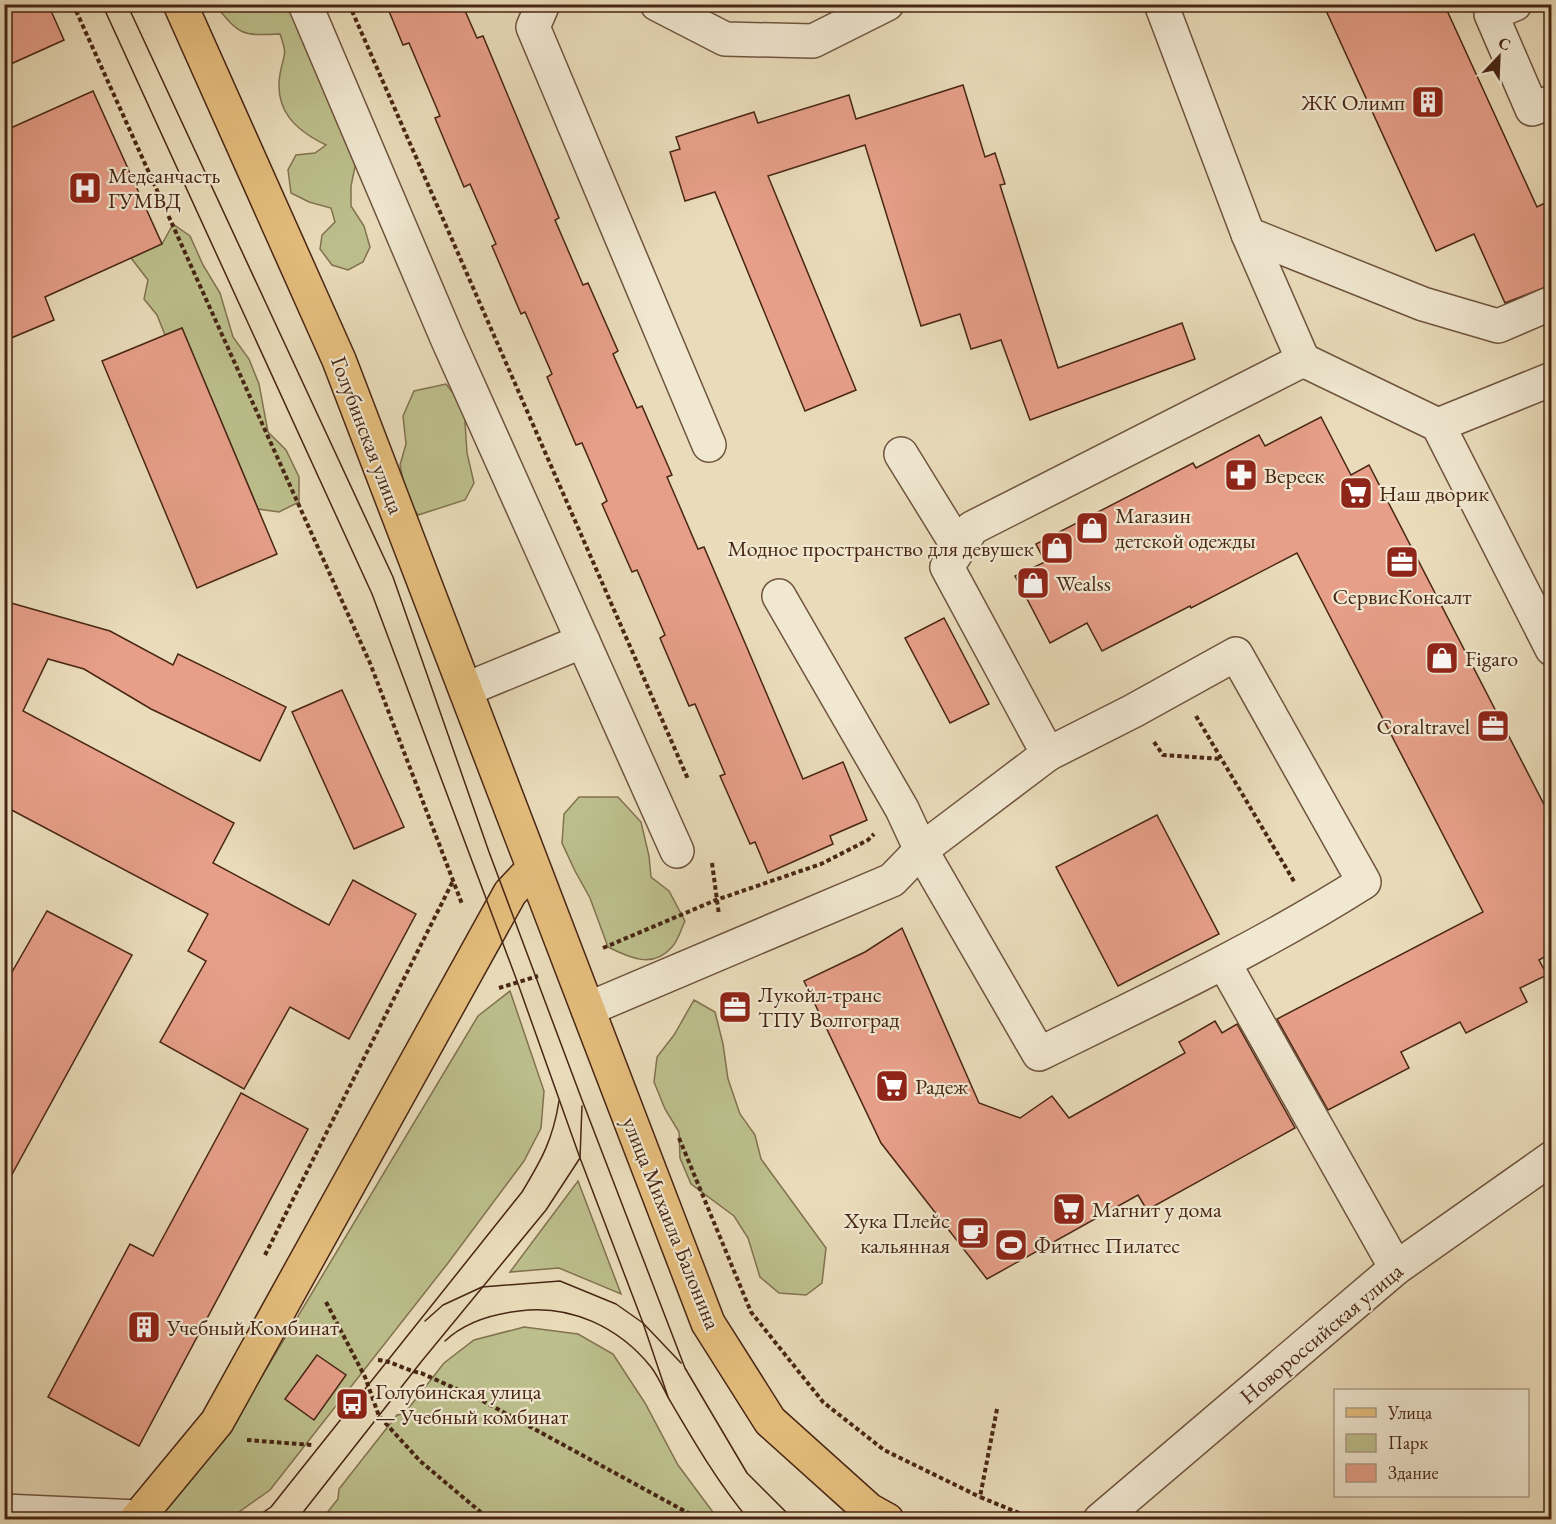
<svg xmlns="http://www.w3.org/2000/svg" width="1556" height="1524" font-family="'EB Garamond',serif">
	<style>
		.green { fill: #bcbf8c; stroke: #827250; stroke-width: 1.5 }
		.building { fill: #e79f89; stroke: #482614; stroke-width: 1.5 }
		.lines { fill: none; stroke-linecap: round; stroke-linejoin: round }
		.minor-casing { stroke: #70543e; stroke-width: 36 }
		.major-casing { stroke: #482614; stroke-width: 36 }
		.path { stroke: #482614; stroke-width: 4; stroke-dasharray: 4.5 3; stroke-linecap: butt }
		.minor { stroke: #f1e8d2; stroke-width: 33 }
		.major { stroke: #e5be7d; stroke-width: 33 }
		.tram { stroke: #482614; stroke-width: 1.5 }
		.labels { text-anchor: middle; stroke-width: 4.5; stroke-linejoin: round; paint-order: stroke }
		.poi-label { font-size: 22px; fill: #482614; stroke: #f1e8d2; text-anchor: start }
		.street-label { font-size: 22px; fill: #482614; stroke: #f1e8d2 }
	</style>
	<rect width="100%" height="100%" fill="#eadcba"/>
	<filter id="stains"><feTurbulence type="fractalNoise" baseFrequency=".00333" numOctaves="4"/><feColorMatrix values="0 0 0 0 .2 0 0 0 0 .09 0 0 0 0 .02 0 0 0 .5 -.17"/></filter>
	<radialGradient id="worn" r=".72"><stop offset=".6" stop-color="#630" stop-opacity="0"/><stop offset="1" stop-color="#630" stop-opacity=".3"/></radialGradient>
	<g class="green">
		<path d="M215,5h74l67,157 -5,24v20l13,20 6,21 -7,15 -15,8 -16,-5 -12,-16 2,-14 13,-13 -4,-14 -22,-6 -18,-9 -3,-23 8,-15 19,-2 11,-8c-31,-15 -52,-35 -46,-71 4,-22 8,-17 0,-40 -39,2 -40,1 -65,-29z"/>
		<polygon points="173,224 190,236 203,265 220,293 233,337 249,359 259,384 268,432 286,450 299,477 299,502 279,512 258,509 182,328 165,335 157,315 144,299 148,280 131,258 162,244"/>
		<polygon points="446,384 464,407 467,453 474,483 465,500 418,515 407,498 400,465 406,444 403,416 414,391"/>
		<path d="M579,797h39l23,25 8,34 2,21 18,14 16,30c-4,8 -7,20 -13,26 -19,22 -42,11 -64,0l-18,-49 -15,-27 -13,-28 2,-29z"/>
		<polygon points="510,991 544,1091 541,1128 524,1161 448,1263 270,1490 229,1519 155,1520 234,1423 478,1016"/>
		<polygon points="694,1000 715,1012 723,1044 728,1079 740,1114 755,1135 761,1159 826,1248 822,1283 806,1295 779,1293 760,1277 748,1238 734,1216 691,1184 680,1158 679,1132 665,1109 654,1082 657,1057 674,1035"/>
		<polygon points="578,1181 621,1294 559,1268 510,1272"/>
		<polygon points="524,1327 578,1334 613,1354 645,1403 678,1465 718,1519 322,1519 338,1499 339,1489 397,1415 404,1414 444,1363 474,1340"/>
	</g>
	<g class="building">
		<polygon points="4,4 48,4 64,40 4,67"/>
		<polygon points="386,4 462,4 477,38 483,36 559,218 555,220 583,285 588,283 618,351 613,354 637,408 642,406 672,475 667,477 698,549 704,547 803,779 843,762 867,820 830,836 833,844 768,873 755,842 750,844 720,776 725,774 695,704 689,706 660,638 665,635 637,570 632,572 602,504 607,501 582,443 576,445 547,377 552,374 525,312 521,314 492,246 496,244 470,184 464,187 435,118 440,116 409,43 403,45"/>
		<polygon points="1323,4 1444,4 1537,207 1551,200 1551,285 1505,303 1474,234 1436,251"/>
		<polygon points="963,85 985,157 995,153 1005,184 1000,185 1058,368 1182,323 1195,359 1030,420 1001,340 971,349 960,314 921,326 865,145 768,176 856,390 805,411 715,192 685,201 670,152 680,149 676,137 754,112 758,123 849,95 856,119"/>
		<polygon points="93,91 162,244 45,297 54,320 4,341 4,131"/>
		<polygon points="182,328 277,554 197,588 102,361"/>
		<polygon points="1321,417 1351,475 1369,465 1551,818 1551,953 1539,960 1547,975 1520,988 1527,1002 1466,1033 1460,1022 1401,1052 1409,1068 1328,1110 1277,1019 1483,912 1297,553 1191,608 1190,606 1102,651 1087,623 1050,643 1015,576 1045,562 1036,544 1193,463 1196,468 1259,435 1265,446"/>
		<polygon points="4,601 110,631 173,665 178,654 286,707 260,761 151,709 84,669 48,659 23,711 234,823 213,863 329,925 353,880 416,914 349,1039 290,1007 244,1089 160,1042 206,961 188,951 208,914 4,806"/>
		<polygon points="944,618 989,704 950,723 905,638"/>
		<polygon points="342,690 404,827 354,849 292,712"/>
		<polygon points="1157,815 1219,934 1118,986 1056,867"/>
		<polygon points="47,911 132,955 4,1189 4,986"/>
		<polygon points="902,928 979,1103 1020,1118 1052,1096 1069,1118 1185,1053 1179,1042 1215,1021 1222,1033 1237,1024 1295,1128 1147,1210 1138,1195 987,1279 881,1143 804,981 865,952"/>
		<polygon points="241,1093 308,1129 139,1446 48,1397 130,1244 153,1256"/>
		<polygon points="317,1355 346,1375 314,1420 285,1399"/>
	</g>
	<g class="lines">
		<g class="minor-casing">
			<g id="minor">
				<polyline points="305,4 447,338 677,851"/>
				<polyline points="543,4 533,27 709,445"/>
				<polyline points="657,4 725,39 813,41 887,4"/>
				<polyline points="1515,4 1491,14 1532,109 1552,102"/>
				<polyline points="1248,234 1423,304 1498,326 1552,303"/>
				<polyline points="1303,360 1438,425 1552,649"/>
				<polyline points="1438,425 1552,379"/>
				<polyline points="901,454 959,548"/>
				<path d="M779,596l123,213 19,41 118,204c110,-54 221,-106 325,-172l-128,-228 -103,57 -85,43"/>
				<polyline points="467,689 583,641"/>
				<polyline points="1224,963 1396,1268"/>
				<polyline points="588,1009 892,880 921,850 1048,754 947,567 972,528 1303,360 1248,234 1161,4"/>
				<polyline points="4,1511 138,1517"/>
				<polyline points="1100,1520 1396,1268 1552,1158"/>
			</g>
		</g>
		<g class="major-casing">
			<g id="major">
				<polyline points="180,4 339,360 708,1323 770,1421 869,1510 887,1520"/>
				<polyline points="136,1520 217,1422 510,893 525,877 535,873"/>
			</g>
		</g>
		<g class="path">
			<polyline points="73,4 370,663 462,904"/>
			<polyline points="349,4 688,779"/>
			<polyline points="1196,716 1295,883"/>
			<polyline points="1154,742 1163,755 1222,759"/>
			<polyline points="712,863 719,915"/>
			<polyline points="603,948 716,900 821,864 868,840 874,834"/>
			<polyline points="499,988 538,976"/>
			<polyline points="679,1138 751,1312 823,1402 884,1450 980,1497"/>
			<polyline points="265,1255 453,881"/>
			<polyline points="326,1302 365,1377 379,1416 420,1461 490,1520"/>
			<path d="M378,1360c15,1 28,11 43,13l62,28 218,119"/>
			<polyline points="997,1409 980,1497 1036,1520"/>
			<polyline points="247,1440 312,1445"/>
		</g>
		<use href="#minor" class="minor"/>
		<use href="#major" class="major"/>
		<g class="tram">
			<polyline points="102,4 372,594 517,981 580,1158 643,1323 668,1397"/>
			<polyline points="127,4 393,577 489,852 582,1100 685,1368 747,1473 794,1520"/>
			<polyline points="425,1321 443,1305 482,1287 560,1281 616,1304 643,1323 681,1363"/>
			<path d="M445,1341c20,-19 48,-27 74,-30 51,-7 100,16 132,56 7,9 12,21 18,32 24,41 49,84 80,121"/>
			<path d="M252,1520l19,-13 251,-315c20,-33 31,-53 37,-91"/>
			<polyline points="297,1520 421,1362 546,1210 580,1158 582,1106"/>
		</g>
	</g>
	<defs>
		<g id="building-square" transform="scale(1.725)"><rect x="-9" y="-9" width="18" height="18" rx="4" fill="#8f2418" stroke="#f1e8d2"/><path d="M-4-6H4V6H1V3H-1V6H-4ZM-2.5-4.3h1.7v1.8h-1.7ZM.8-4.3h1.7v1.8H.8ZM-2.5-1h1.7V.8h-1.7ZM.8-1h1.7V.8H.8Z" fill="#fff"/></g>
		<g id="hospital-square" transform="scale(1.725)"><rect x="-9" y="-9" width="18" height="18" rx="4" fill="#8f2418" stroke="#f1e8d2"/><path d="M-5-5h3v3.5h4V-5h3V5h-3V1.5h-4V5h-3Z" fill="#fff"/></g>
		<g id="pharmacy-square" transform="scale(1.725)"><rect x="-9" y="-9" width="18" height="18" rx="4" fill="#8f2418" stroke="#f1e8d2"/><path d="M-2-6h4v4h4v4h-4v4h-4v-4h-4v-4h4Z" fill="#fff"/></g>
		<g id="supermarket-square" transform="scale(1.725)"><rect x="-9" y="-9" width="18" height="18" rx="4" fill="#8f2418" stroke="#f1e8d2"/><path d="M-6-5.5h2.5l.6 2H6L4.5 2H-2.5L-4.4-4H-6ZM-1.5 3.2a1.3 1.3 0 1 0 .1 0ZM3 3.2a1.3 1.3 0 1 0 .1 0Z" fill="#fff"/></g>
		<g id="shop-square" transform="scale(1.725)"><rect x="-9" y="-9" width="18" height="18" rx="4" fill="#8f2418" stroke="#f1e8d2"/><path d="M-5-2.5h2.3a2.7 3.5 0 0 1 5.4 0H5L5.5 6h-11ZM-1.5-2.5h3a1.5 2.3 0 0 0-3 0Z" fill="#fff"/></g>
		<g id="office-square" transform="scale(1.725)"><rect x="-9" y="-9" width="18" height="18" rx="4" fill="#8f2418" stroke="#f1e8d2"/><path d="M-6-3h4V-5.5h4V-3h4V5H-6ZM-1-4.5V-3h2v-1.5ZM-6 0V1H6V0Z" fill="#fff"/></g>
		<g id="cafe-square" transform="scale(1.725)"><rect x="-9" y="-9" width="18" height="18" rx="4" fill="#8f2418" stroke="#f1e8d2"/><path d="M-5.5-4.5H6V0H3Q3 3.5 0 3.5H-2.5Q-5.5 3.5-5.5 0ZM3-3.2v2h1.7v-2ZM-6 4.5H4V6H-6Z" fill="#fff"/></g>
		<g id="stadium-square" transform="scale(1.725)"><rect x="-9" y="-9" width="18" height="18" rx="4" fill="#8f2418" stroke="#f1e8d2"/><path d="M0-5a6.5 5 0 1 0 0 10a6.5 5 0 1 0 0-10ZM-3.5-1.8h7v3.6h-7Z" fill="#fff"/></g>
		<g id="bus-square" transform="scale(1.725)"><rect x="-9" y="-9" width="18" height="18" rx="4" fill="#8f2418" stroke="#f1e8d2"/><path d="M-5-6H5V4H4V6H2V4H-2V6H-4V4H-5ZM-3.5-4V0h7V-4ZM-3.5 1.2v1.5H-2V1.2ZM2 1.2v1.5H3.5V1.2Z" fill="#fff"/></g>
	</defs>
	<g fill-rule="evenodd">
		<use href="#building-square" x="1428" y="102"/>
		<use href="#hospital-square" x="85" y="188"/>
		<use href="#pharmacy-square" x="1241" y="475"/>
		<use href="#supermarket-square" x="1356" y="493"/>
		<use href="#shop-square" x="1092" y="528"/>
		<use href="#shop-square" x="1057" y="548"/>
		<use href="#office-square" x="1402" y="562"/>
		<use href="#shop-square" x="1033" y="583"/>
		<use href="#shop-square" x="1442" y="658"/>
		<use href="#office-square" x="1493" y="726"/>
		<use href="#office-square" x="735" y="1007"/>
		<use href="#supermarket-square" x="892" y="1086"/>
		<use href="#supermarket-square" x="1069" y="1209"/>
		<use href="#cafe-square" x="973" y="1233"/>
		<use href="#stadium-square" x="1011" y="1245"/>
		<use href="#building-square" x="144" y="1327"/>
		<use href="#bus-square" x="352" y="1404"/>
	</g>
	<g class="labels">
		<g class="poi-label">
			<text x="1405" y="110" text-anchor="end">ЖК Олимп</text>
			<text x="108" y="183">Медсанчасть<tspan x="108" dy="25">ГУМВД</tspan></text>
			<text x="1264" y="483">Вереск</text>
			<text x="1379" y="501">Наш дворик</text>
			<text x="1115" y="523">Магазин<tspan x="1115" dy="25">детской одежды</tspan></text>
			<text x="1034" y="556" text-anchor="end">Модное пространство для девушек</text>
			<text x="1056" y="591">Wealss</text>
			<text x="1402" y="604" text-anchor="middle">СервисКонсалт</text>
			<text x="1465" y="666">Figaro</text>
			<text x="1470" y="734" text-anchor="end">Coraltravel</text>
			<text x="758" y="1002">Лукойл-транс<tspan x="758" dy="25">ТПУ Волгоград</tspan></text>
			<text x="915" y="1094">Радеж</text>
			<text x="1092" y="1217">Магнит у дома</text>
			<text x="950" y="1228" text-anchor="end">Хука Плейс<tspan x="950" dy="25">кальянная</tspan></text>
			<text x="1034" y="1253">Фитнес Пилатес</text>
			<text x="167" y="1335">Учебный Комбинат</text>
			<text x="375" y="1399">Голубинская улица<tspan x="375" dy="25">— Учебный комбинат</tspan></text>
		</g>
		<g class="street-label">
			<text transform="translate(368 435) rotate(69)" y="8">Голубинская улица</text>
			<text transform="translate(672 1223) rotate(68)" y="8">улица Михаила Балонина</text>
			<text transform="translate(1321 1333) rotate(-40)" y="8">Новороссийская улица</text>
		</g>
	</g>
	<rect width="1556" height="1524" fill="none" stroke="#eadcba" stroke-width="24"/>
	<rect x="6" y="6" width="1544" height="1512" fill="none" stroke="#482614" stroke-width="3"/>
	<rect x="12" y="12" width="1532" height="1500" fill="none" stroke="#482614" stroke-width="1.5"/>
	<rect x="1334" y="1389" width="195" height="108" fill="#f1e8d2" stroke="#ad9a86" stroke-width="1.5"/>
	<rect x="1346" y="1408" width="30" height="9" fill="#e5be7d" stroke="#ad9a86" stroke-width="1.5"/>
	<text x="1388" y="1419" font-size="18" fill="#482614">Улица</text>
	<rect x="1346" y="1434" width="30" height="18" fill="#bcbf8c" stroke="#ad9a86" stroke-width="1.5"/>
	<text x="1388" y="1449" font-size="18" fill="#482614">Парк</text>
	<rect x="1346" y="1464" width="30" height="18" fill="#e79f89" stroke="#ad9a86" stroke-width="1.5"/>
	<text x="1388" y="1479" font-size="18" fill="#482614">Здание</text>
	<g transform="translate(1499 57) rotate(23)" stroke="#f1e8d2" stroke-width="4.5" paint-order="stroke">
	<path d="M0-4.5L10 22L0 15L-10 22Z" fill="#482614"/>
	<text y="-9" font-size="16" font-weight="bold" text-anchor="middle" fill="#482614">С</text>
	</g>
	<rect width="100%" height="100%" filter="url(#stains)"/>
	<rect width="100%" height="100%" fill="url(#worn)"/>
</svg>
